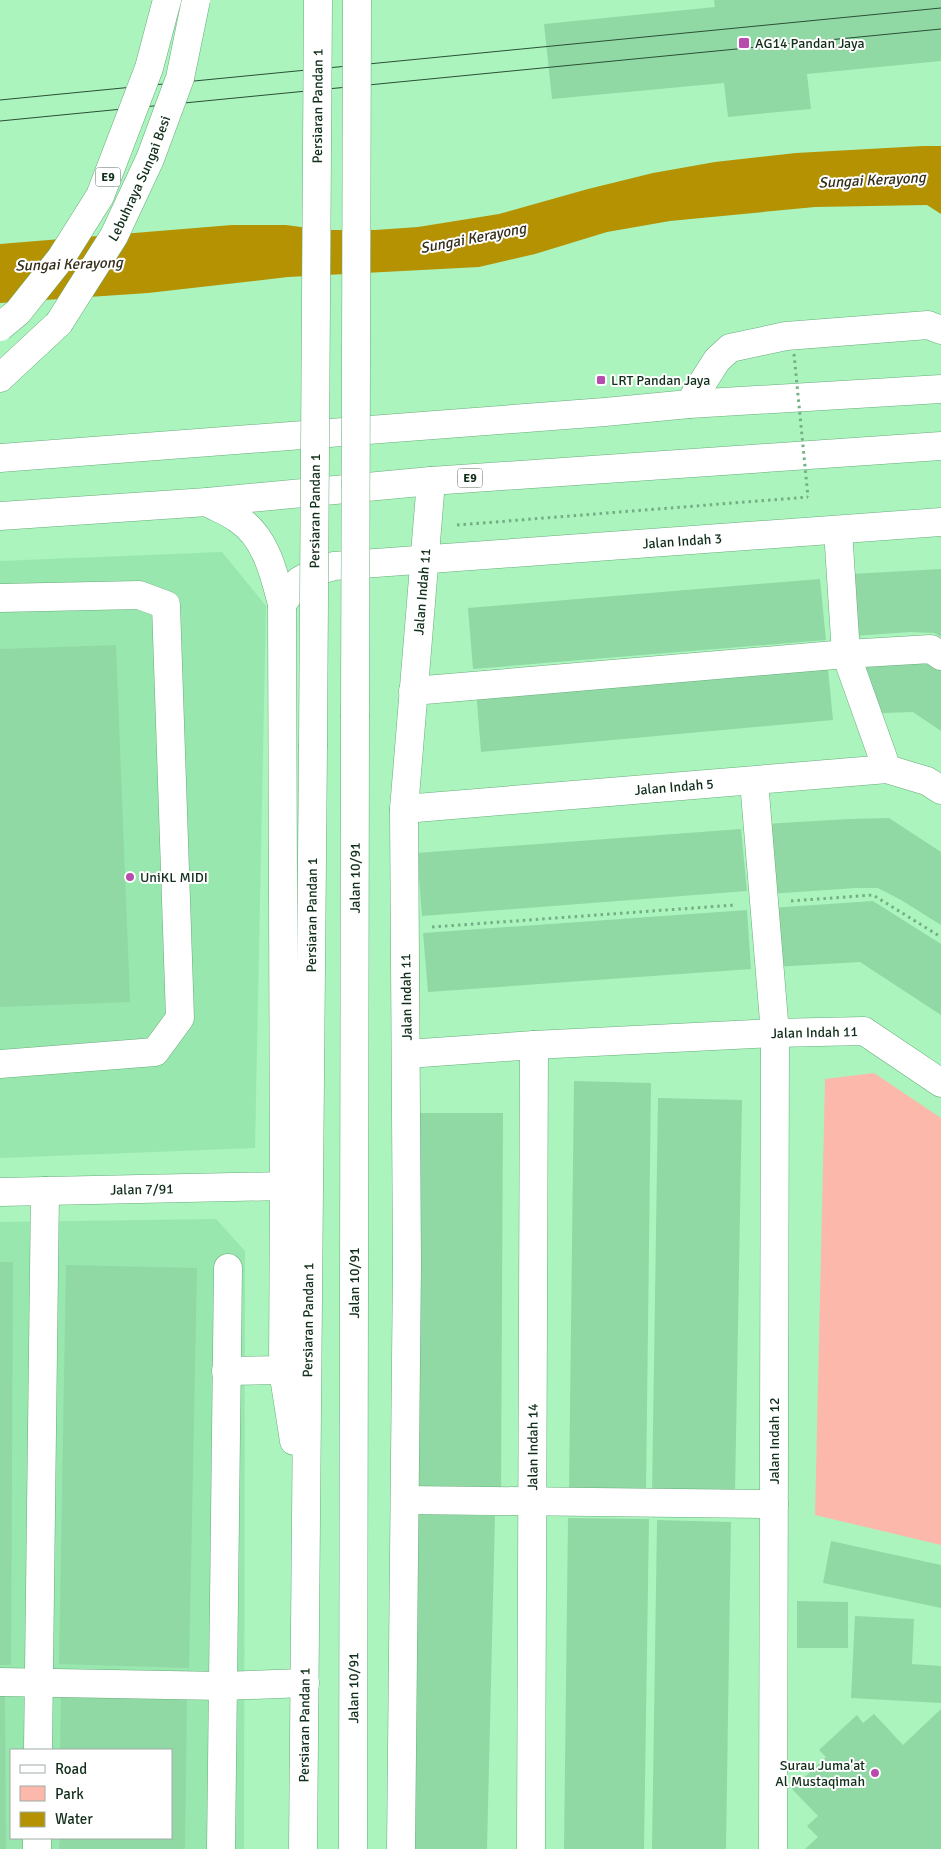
<svg xmlns="http://www.w3.org/2000/svg" width="941" height="1849" font-family="Signika,sans-serif">
	<style>
		.built { fill: #98e7ae; fill-rule: evenodd }
		.green { fill: #fcb9ab }
		.water { fill: #b49202 }
		.building { fill: #91d9a4 }
		.lines { fill: none; stroke-linecap: round; stroke-linejoin: round }
		.minor-casing { stroke: #67ad7b; stroke-width: 29 }
		.highway-casing { stroke: #67ad7b; stroke-width: 29 }
		.path { stroke: #74ae84; stroke-width: 3; stroke-dasharray: 2.5 4; stroke-linecap: butt }
		.minor { stroke: #fff; stroke-width: 28 }
		.highway { stroke: #fff; stroke-width: 28 }
		.tram { stroke: #2a5036; stroke-width: 1 }
		.minor-bridge-casing { stroke: #67ad7b; stroke-width: 29; stroke-linecap: butt }
		.highway-bridge-casing { stroke: #67ad7b; stroke-width: 29; stroke-linecap: butt }
		.path-bridge { stroke: #74ae84; stroke-width: 3; stroke-dasharray: 2.5 4; stroke-linecap: butt }
		.minor-bridge { stroke: #fff; stroke-width: 28 }
		.highway-bridge { stroke: #fff; stroke-width: 28 }
		.poi-dot { fill: #b84cac; stroke: #fff; stroke-width: 2 }
		.labels { text-anchor: middle; stroke-width: 4; stroke-linejoin: round; paint-order: stroke }
		.shield { fill: #fff; stroke: #586d5f; stroke-width: 1 }
		.shield-label { font-size: 12px; font-weight: bold; fill: #112f1b }
		.poi-label { font-size: 14px; fill: #112f1b; stroke: #fff; text-anchor: start }
		.street-label { font-size: 14px; fill: #112f1b; stroke: #fff }
		.water-label { font-size: 15px; font-style: italic; fill: #332d19; stroke: #fff }
	</style>
	<rect width="100%" height="100%" fill="#abf4be"/>
	<g class="built">
		<polygon points="222,552 266,606 255,1148 0,1158 0,561"/>
		<path d="M216,1219l29,32 -1,598h-244v-627zM11,1750h160v88h-160z"/>
	</g>
	<polygon class="green" points="874,1073 941,1118 941,1545 815,1515 825,1079"/>
	<polygon class="water" points="923,146 941,146 941,214 927,205 815,207 670,221 607,232 535,254 479,267 288,277 148,293 0,303 0,244 232,225 286,225 323,230 375,230 418,227 499,214 588,189 653,173 715,162 796,153"/>
	<g class="building">
		<polygon points="714,0 941,0 941,61 807,74 811,109 758,114 728,117 724,83 552,99 544,24 715,7"/>
		<polygon points="941,569 941,637 934,633 910,632 855,636 851,574"/>
		<polygon points="820,579 826,640 473,669 468,608"/>
		<polygon points="116,645 130,1002 0,1007 0,649"/>
		<polygon points="853,657 941,659 941,731 913,712 855,714"/>
		<polygon points="827,659 833,720 481,752 476,690"/>
		<polygon points="889,818 941,852 941,925 901,900 878,888 855,888 769,894 764,824 849,819"/>
		<polygon points="741,829 747,891 422,916 417,853"/>
		<polygon points="873,901 941,944 941,1015 860,962 774,967 770,908"/>
		<polygon points="747,910 751,969 428,992 423,933"/>
		<polygon points="574,1081 651,1083 646,1491 569,1490"/>
		<polygon points="658,1098 742,1100 735,1496 652,1494"/>
		<polygon points="412,1113 503,1113 501,1493 411,1492"/>
		<polygon points="0,1262 13,1262 11,1665 0,1665"/>
		<polygon points="66,1265 197,1268 189,1668 59,1664"/>
		<polygon points="414,1514 495,1516 487,1849 408,1849"/>
		<polygon points="568,1518 649,1519 644,1849 564,1849"/>
		<polygon points="657,1520 731,1522 726,1849 652,1849"/>
		<polygon points="831,1541 941,1565 941,1608 823,1583"/>
		<polygon points="797,1601 848,1602 848,1648 797,1648"/>
		<polygon points="855,1616 914,1619 912,1664 941,1666 941,1703 851,1698"/>
		<polygon points="0,1693 5,1693 6,1849 0,1849"/>
		<polygon points="61,1695 187,1697 185,1849 59,1849 60,1838 171,1838 171,1750 60,1750"/>
		<polygon points="941,1709 941,1849 805,1849 818,1837 807,1826 818,1816 792,1789 826,1757 819,1750 857,1715 863,1723 874,1714 903,1745"/>
	</g>
	<g class="lines">
		<g class="minor-casing">
			<g id="minor">
				<polyline points="689,404 717,360 730,348 786,336 928,325 941,330"/>
				<path d="M207,502c10,6 22,10 31,17 28,18 36,55 44,85l2,582 -1,184 11,71"/>
				<polyline points="838,530 846,654 887,769"/>
				<polyline points="0,598 139,595 166,605 180,1018 155,1052 0,1064"/>
				<path id="s1" d="M282,604l17,-23 18,-10 17,-5 607,-44"/>
				<polyline points="413,691 846,654 931,649 941,656"/>
				<polyline points="754,781 775,1033 773,1849"/>
				<path id="s2" d="M404,809l483,-40 40,12 14,9"/>
				<path id="s3" d="M407,1054l127,-9 241,-12 89,-2 77,52"/>
				<path id="s4" d="M0,1192l284,-6"/>
				<polyline points="226,1371 283,1370"/>
				<polyline points="406,1500 774,1504"/>
				<polyline points="0,1682 223,1686 305,1683"/>
				<polyline points="38,1750 45,1191"/>
				<polyline points="37,1849 37,1838"/>
				<polyline points="221,1849 228,1268"/>
				<path id="s5" d="M303,1849l10,-1102"/>
				<path id="s6" d="M353,1849l2,-1131"/>
				<path id="s7" d="M401,1849l6,-585 -3,-455 27,-328"/>
				<path id="s8" d="M531,1849l3,-804"/>
			</g>
		</g>
		<g class="highway-casing">
			<g id="highway">
				<polyline points="0,378 59,323"/>
				<polyline points="0,458 605,412 689,404 941,389"/>
				<polyline points="0,516 207,502 431,481 941,446"/>
			</g>
		</g>
		<g class="path">
			<polyline points="457,525 808,497"/>
			<polyline points="791,901 873,895 941,937"/>
			<polyline points="432,927 735,905"/>
		</g>
		<use href="#minor" class="minor"/>
		<use href="#highway" class="highway"/>
		<g class="tram">
			<polyline points="0,100 941,8"/>
			<polyline points="0,121 941,29"/>
		</g>
		<g class="minor-bridge-casing">
			<g id="minor-bridge">
				<polyline points="355,718 357,0"/>
				<path id="s9" d="M313,747l5,-747"/>
			</g>
		</g>
		<g class="highway-bridge-casing">
			<g id="highway-bridge">
				<path id="s10" d="M59,323l55,-87 36,-77 30,-81 16,-78"/>
				<polyline points="0,327 18,312 61,258 100,196 149,68 167,0"/>
			</g>
		</g>
		<polyline class="path-bridge" points="794,354 808,497"/>
		<use href="#minor-bridge" class="minor-bridge"/>
		<use href="#highway-bridge" class="highway-bridge"/>
	</g>
	<g class="poi-dot">
		<rect x="738" y="37" width="12" height="12" rx="2.5"/>
		<rect x="596" y="375" width="10" height="10" rx="2.5"/>
		<circle cx="130" cy="877" r="5"/>
		<circle cx="875" cy="1773" r="5"/>
	</g>
	<g class="labels">
		<g class="shield">
			<rect x="95.5" y="167.5" width="25" height="19" rx="4"/>
			<rect x="457.5" y="468.5" width="25" height="19" rx="4"/>
		</g>
		<g class="shield-label">
			<text x="108" y="181">E9</text>
			<text x="470" y="482">E9</text>
		</g>
		<g class="poi-label">
			<text x="755" y="48">AG14 Pandan Jaya</text>
			<text x="611" y="385">LRT Pandan Jaya</text>
			<text x="140" y="882">UniKL MIDI</text>
			<text x="865" y="1770" text-anchor="end">Surau Juma'at<tspan x="865" dy="16">Al Mustaqimah</tspan></text>
		</g>
		<g class="street-label">
			<text dy="5" stroke="none"><textPath href="#s9" startOffset="641">Persiaran Pandan 1</textPath></text>
			<text dy="5" stroke="none"><textPath href="#s10" startOffset="166">Lebuhraya Sungai Besi</textPath></text>
			<text dy="5" stroke="none"><textPath href="#s9" startOffset="236">Persiaran Pandan 1</textPath></text>
			<text dy="5" stroke="none"><textPath href="#s1" startOffset="416">Jalan Indah 3</textPath></text>
			<text dy="5" stroke="none"><textPath href="#s7" startOffset="1258">Jalan Indah 11</textPath></text>
			<text dy="5" stroke="none"><textPath href="#s2" startOffset="271">Jalan Indah 5</textPath></text>
			<text dy="5" stroke="none"><textPath href="#s6" startOffset="971">Jalan 10/91</textPath></text>
			<text dy="5" stroke="none"><textPath href="#s5" startOffset="934">Persiaran Pandan 1</textPath></text>
			<text transform="translate(406 997) rotate(-91)" y="5">Jalan Indah 11</text>
			<text dy="5" stroke="none"><textPath href="#s3" startOffset="408">Jalan Indah 11</textPath></text>
			<text dy="5" stroke="none"><textPath href="#s4" startOffset="142">Jalan 7/91</textPath></text>
			<text dy="5" stroke="none"><textPath href="#s6" startOffset="566">Jalan 10/91</textPath></text>
			<text dy="5" stroke="none"><textPath href="#s5" startOffset="529">Persiaran Pandan 1</textPath></text>
			<text transform="translate(774 1441) rotate(-90)" y="5">Jalan Indah 12</text>
			<text dy="5" stroke="none"><textPath href="#s8" startOffset="402">Jalan Indah 14</textPath></text>
			<text dy="5" stroke="none"><textPath href="#s6" startOffset="161">Jalan 10/91</textPath></text>
			<text dy="5" stroke="none"><textPath href="#s5" startOffset="124">Persiaran Pandan 1</textPath></text>
		</g>
		<g class="water-label">
			<text transform="translate(872 180) rotate(-3)" y="5">Sungai Kerayong</text>
			<text transform="translate(473 238) rotate(-11)" y="5">Sungai Kerayong</text>
			<text transform="translate(69 264) rotate(-2)" y="5">Sungai Kerayong</text>
		</g>
	</g>
	<rect x="10" y="1749" width="162" height="90" fill="#ffffff" stroke="#a0aca4"/>
	<rect x="20" y="1765" width="25" height="8" fill="#ffffff" stroke="#a0aca4"/>
	<text x="55" y="1774" font-size="15" fill="#112f1b">Road</text>
	<rect x="20" y="1786" width="25" height="15" fill="#fcb9ab" stroke="#a0aca4"/>
	<text x="55" y="1799" font-size="15" fill="#112f1b">Park</text>
	<rect x="20" y="1812" width="25" height="15" fill="#b49202" stroke="#a0aca4"/>
	<text x="55" y="1824" font-size="15" fill="#112f1b">Water</text>
</svg>
